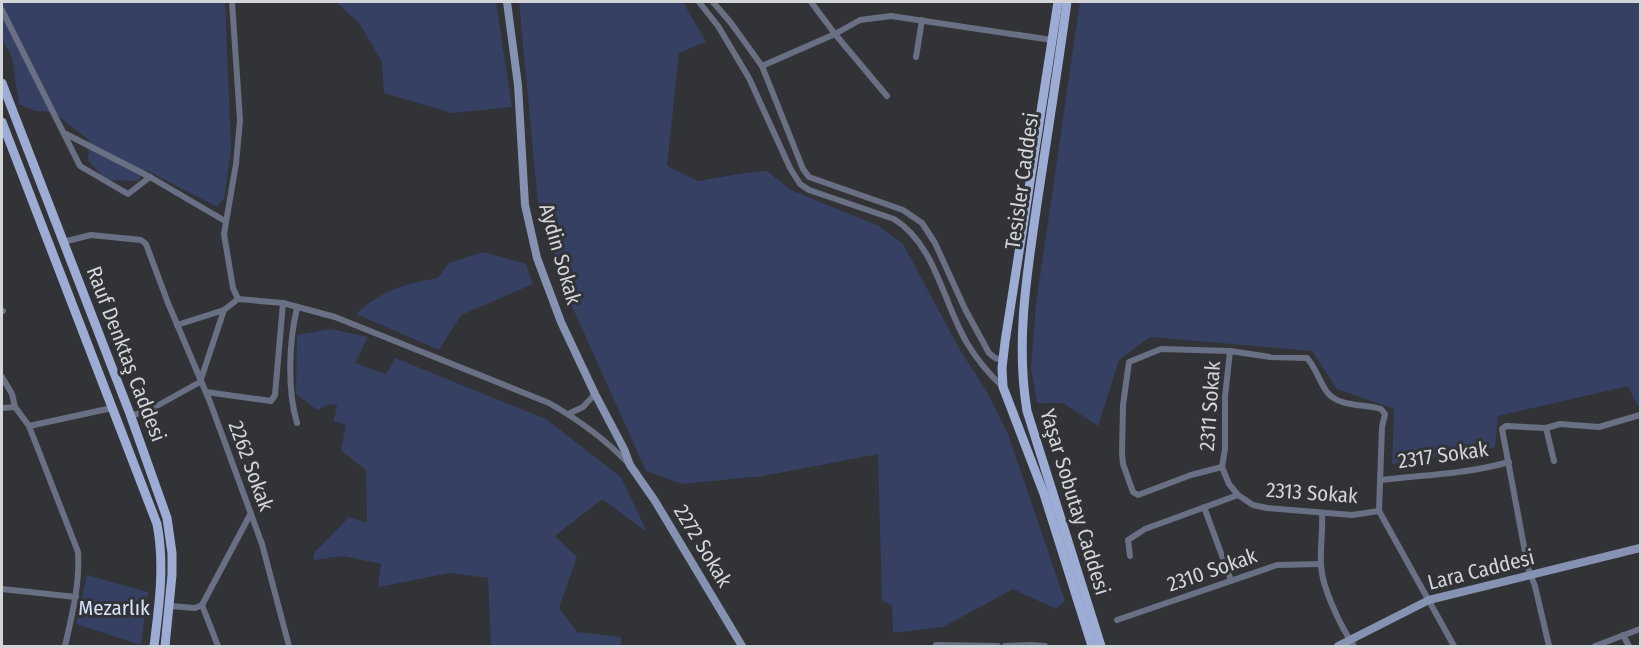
<svg xmlns="http://www.w3.org/2000/svg" width="1642" height="648" font-family="'Fira Sans Condensed',sans-serif">
	<style>
		.green { fill: #354062 }
		.lines { fill: none; stroke-linecap: round; stroke-linejoin: round }
		.street { stroke: #697084; stroke-width: 6 }
		.secondary { stroke: #8692b1; stroke-width: 8 }
		.primary { stroke: #9dacd4; stroke-width: 9 }
		.labels { text-anchor: middle; stroke-width: 6; stroke-linejoin: round; paint-order: stroke }
		.street-label { font-size: 21px; fill: #d4d5d8; stroke: #323337 }
		.park-label { font-size: 21px; fill: #d7e2fe; stroke: #323337 }
	</style>
	<rect width="100%" height="100%" fill="#323337"/>
	<g class="green">
		<polygon points="2,2 225,2 231,149 224,199 217,207 146,170 138,181 106,180 88,160 89,140 53,112 36,111 19,104 12,57 2,39"/>
		<polygon points="336,2 496,2 512,107 452,113 384,93 382,62 360,24"/>
		<polygon points="519,2 683,2 706,42 679,53 667,166 698,181 745,173 767,171 791,190 879,226 903,244 960,350 986,390 1008,434 1065,601 1056,609 1013,589 943,627 893,633 892,606 882,600 878,454 763,476 682,484 646,471 571,304 538,204"/>
		<polygon points="1080,2 1640,2 1640,405 1638,407 1628,386 1498,416 1495,447 1392,464 1394,409 1337,389 1312,351 1150,337 1119,360 1098,426 1063,403 1037,403 1031,369 1036,304"/>
		<path d="M483,252l43,12 7,20 -72,31 -22,35 -83,-36c29,-25 45,-29 82,-36l11,-15z"/>
		<polygon points="331,329 368,337 355,363 386,374 395,358 546,419 621,477 647,532 602,499 555,536 577,557 559,608 577,632 621,637 621,646 491,646 488,578 450,573 378,587 381,564 343,556 314,560 314,553 349,517 367,523 366,470 341,450 346,425 334,421 337,405 329,404 317,410 296,394 297,335"/>
		<polygon points="87,575 148,592 141,645 76,624"/>
	</g>
	<g class="lines">
		<g class="street">
			<path d="M232,2l8,118 -4,44 -12,70 9,54 5,11 45,4 52,14 214,86c30,17 56,36 80,61"/>
			<path d="M699,2l19,24 31,52 41,90 10,16 9,6 85,29c42,26 49,84 73,124 9,15 22,31 35,43"/>
			<polyline points="713,2 731,23 762,66 803,169 809,177 903,210 922,223 935,243 965,309 989,353 995,358 1003,360"/>
			<polyline points="811,2 835,34 887,96"/>
			<polyline points="2,10 80,166 128,194 150,177 225,221"/>
			<polyline points="916,57 922,20"/>
			<polyline points="762,66 835,34 860,20 891,16 1052,40"/>
			<polyline points="66,134 150,177"/>
			<polyline points="62,239 67,241 91,235 141,240 146,244 168,303 210,402 262,544 289,646"/>
			<path d="M297,308c-8,33 -10,82 0,115"/>
			<polyline points="2,311 3,311"/>
			<polyline points="177,325 224,310"/>
			<polyline points="1230,351 1225,397 1225,449 1222,467 1229,484 1238,495 1253,505 1267,508 1352,515 1379,511"/>
			<path d="M2,377l10,17 3,13 14,19 49,126c2,32 -6,63 -13,94"/>
			<polyline points="206,392 271,401 275,395 283,303"/>
			<polyline points="2,408 15,407"/>
			<polyline points="130,414 134,415 155,407 200,382 224,310 238,299"/>
			<polyline points="568,414 583,407 595,394"/>
			<polyline points="29,426 112,408"/>
			<polyline points="1546,428 1554,461"/>
			<path d="M1222,467l-31,8 -53,20 -5,-3 -10,-28 -1,-11 1,-48 6,-43 32,-13 69,2 40,6 37,1c9,10 12,23 20,34 11,15 37,12 54,17l4,5 -3,13 -3,84 75,135"/>
			<path d="M1381,480c43,-5 86,-6 128,-18"/>
			<polyline points="1204,507 1231,580"/>
			<path d="M1322,513c1,17 -2,35 -1,52 1,23 20,62 33,81"/>
			<polyline points="1130,556 1128,540 1145,529 1238,495"/>
			<polyline points="2,589 76,597"/>
			<polyline points="202,605 218,646"/>
			<polyline points="170,606 195,608 202,605 251,513"/>
			<polyline points="1117,620 1277,565 1321,564"/>
			<polyline points="1623,635 1629,646"/>
			<polyline points="936,646 936,645 998,646"/>
			<polyline points="1005,646 1031,645 1045,646"/>
			<polyline points="1549,646 1535,586 1528,568 1502,429 1506,426 1546,428 1560,424 1599,427 1640,415"/>
			<polyline points="1595,646 1640,629"/>
		</g>
		<g class="secondary">
			<polyline points="507,2 518,85 525,205 537,258 561,322 595,394 624,449 630,465 655,501 742,646"/>
			<polyline points="1338,646 1429,600 1640,548"/>
		</g>
		<g class="primary">
			<polyline points="1058,2 1005,342 1002,368 1003,387 1044,494 1092,646"/>
			<path d="M1067,2c-9,65 -19,130 -29,195 -10,71 -23,142 -11,214l74,235"/>
			<polyline points="2,83 130,414 167,518 172,553 172,575 165,646"/>
			<path d="M2,122l155,402c8,41 2,82 -3,122"/>
		</g>
	</g>
	<g class="labels">
		<g class="street-label">
			<text transform="translate(1022 181) rotate(-82)" y="7">Tesisler Caddesi</text>
			<text transform="translate(560 254) rotate(74)" y="7">Aydin Sokak</text>
			<text transform="translate(126 354) rotate(69)" y="7">Rauf Denktaş Caddesi</text>
			<text transform="translate(1210 406) rotate(-86)" y="7">2311 Sokak</text>
			<text transform="translate(1443 455) rotate(-8)" y="7">2317 Sokak</text>
			<text transform="translate(251 466) rotate(70)" y="7">2262 Sokak</text>
			<text transform="translate(1312 493) rotate(4)" y="7">2313 Sokak</text>
			<text transform="translate(1075 502) rotate(73)" y="7">Yaşar Sobutay Caddesi</text>
			<text transform="translate(703 546) rotate(59)" y="7">2272 Sokak</text>
			<text transform="translate(1212 570) rotate(-19)" y="7">2310 Sokak</text>
			<text transform="translate(1481 570) rotate(-14)" y="7">Lara Caddesi</text>
		</g>
		<g class="park-label">
			<text x="114" y="615">Mezarlık</text>
		</g>
	</g>
	<rect width="1642" height="648" fill="none" stroke="#d4d5d8" stroke-width="6"/>
</svg>
